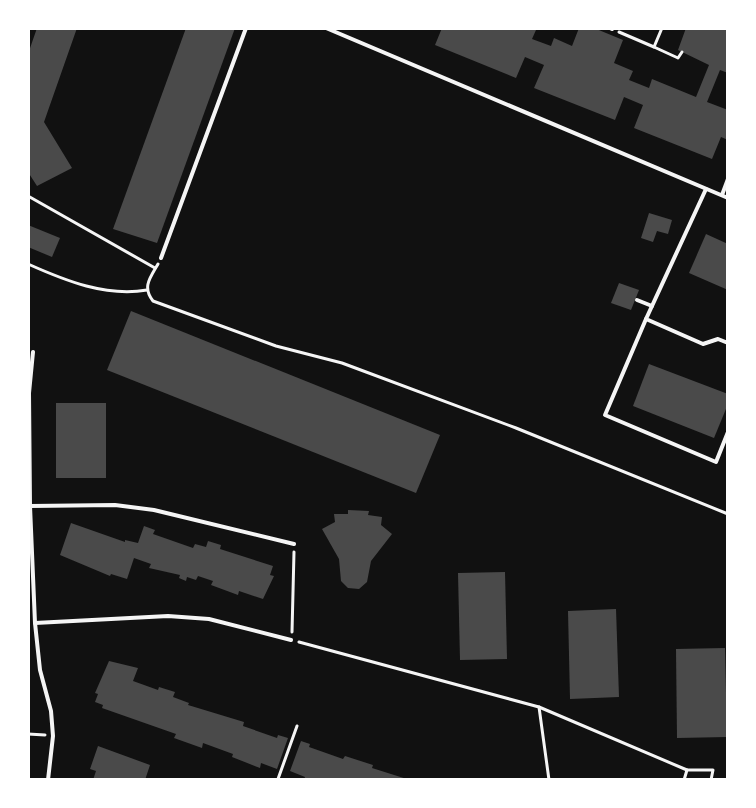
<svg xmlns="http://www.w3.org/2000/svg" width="756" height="808" font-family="'Open Sans',sans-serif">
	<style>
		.building { fill: #4a4a4a }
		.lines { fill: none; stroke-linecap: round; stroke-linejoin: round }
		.path { stroke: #f5f5f5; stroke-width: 3 }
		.service { stroke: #f5f5f5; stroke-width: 4 }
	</style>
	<rect width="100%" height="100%" fill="#111"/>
	<g class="building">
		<polygon points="37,28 77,28 44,122 72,168 37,186 28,172 28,54"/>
		<polygon points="186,28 235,28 157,243 113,229"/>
		<polygon points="442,28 532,28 536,30 532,39 551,46 554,38 572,46 579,28 594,28 623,40 614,63 633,71 629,80 649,88 652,79 696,97 709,65 678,50 686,28 728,28 728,73 720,70 707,102 728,110 728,140 721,137 712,159 634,128 643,105 624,97 615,120 534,88 544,65 525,57 516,78 435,45"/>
		<polygon points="649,213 672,220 668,234 657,231 653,242 641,238"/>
		<polygon points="28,225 60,238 52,257 28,247"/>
		<polygon points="706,234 728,244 728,290 689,273"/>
		<polygon points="619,283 639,290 631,310 611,303"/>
		<polygon points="131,311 440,435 416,493 107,370"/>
		<polygon points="649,364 728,394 728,404 714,438 633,406"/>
		<rect x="56" y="403" width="50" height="75"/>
		<polygon points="348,510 369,511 368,515 382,517 381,525 392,534 371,561 367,582 359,589 348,588 341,581 339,559 322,529 335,522 334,514 348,514"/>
		<polygon points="71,523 125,542 125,540 138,543 144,526 155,530 153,534 193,548 195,544 206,547 208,541 221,545 220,549 273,566 270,575 274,576 263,599 239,591 238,595 211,585 213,581 198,576 196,580 187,577 186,581 179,578 180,575 149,568 151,564 134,558 127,579 111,574 110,576 60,555"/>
		<polygon points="505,572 507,659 460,660 458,573"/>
		<polygon points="616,609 619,697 570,699 568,611"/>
		<polygon points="725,648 727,737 677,738 676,649"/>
		<polygon points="109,661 138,668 133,681 158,690 159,687 175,692 173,697 189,703 188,705 244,722 243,726 277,738 278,735 288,738 277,769 261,763 260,768 232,757 233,754 203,743 202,748 174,738 176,734 102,708 103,705 95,702 98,694 95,693"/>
		<polygon points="301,741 310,744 309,747 343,759 345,756 373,765 372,768 410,780 304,780 305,777 290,771"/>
		<polygon points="98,746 150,765 145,780 93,780 96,771 90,769"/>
	</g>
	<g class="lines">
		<g class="path">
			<polyline points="619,32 654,47 662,28"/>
			<polyline points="654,47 678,58 682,52"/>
			<polyline points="28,196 155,268"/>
			<path d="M28,264c38,17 78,33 119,26"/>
			<path d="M158,264c-8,14 -16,23 -5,37l123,45 66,17 174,65 212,86"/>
			<polyline points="292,632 294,552"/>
			<polyline points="299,642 539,707 549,780"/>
			<polyline points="539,707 687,770"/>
			<polyline points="28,734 45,735"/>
			<polyline points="278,779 297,726"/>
			<polyline points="684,780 687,770 713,770 711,780"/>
		</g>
		<g class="service">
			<polyline points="326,28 728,198"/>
			<polyline points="610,28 612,29"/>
			<polyline points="706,189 646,319 703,344 718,339 728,343"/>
			<polyline points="722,195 728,179"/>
			<polyline points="161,258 246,28"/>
			<polyline points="637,300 652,306"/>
			<polyline points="646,319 605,415 716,462 728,432"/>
			<polyline points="33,352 29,393 30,506 35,623 40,670 51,711 53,736 48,780"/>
			<polyline points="30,506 115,505 154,510 294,544"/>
			<polyline points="35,623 168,616 209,619 291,640"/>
		</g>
	</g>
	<rect width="756" height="808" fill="none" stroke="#ffffff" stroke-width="60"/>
</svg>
